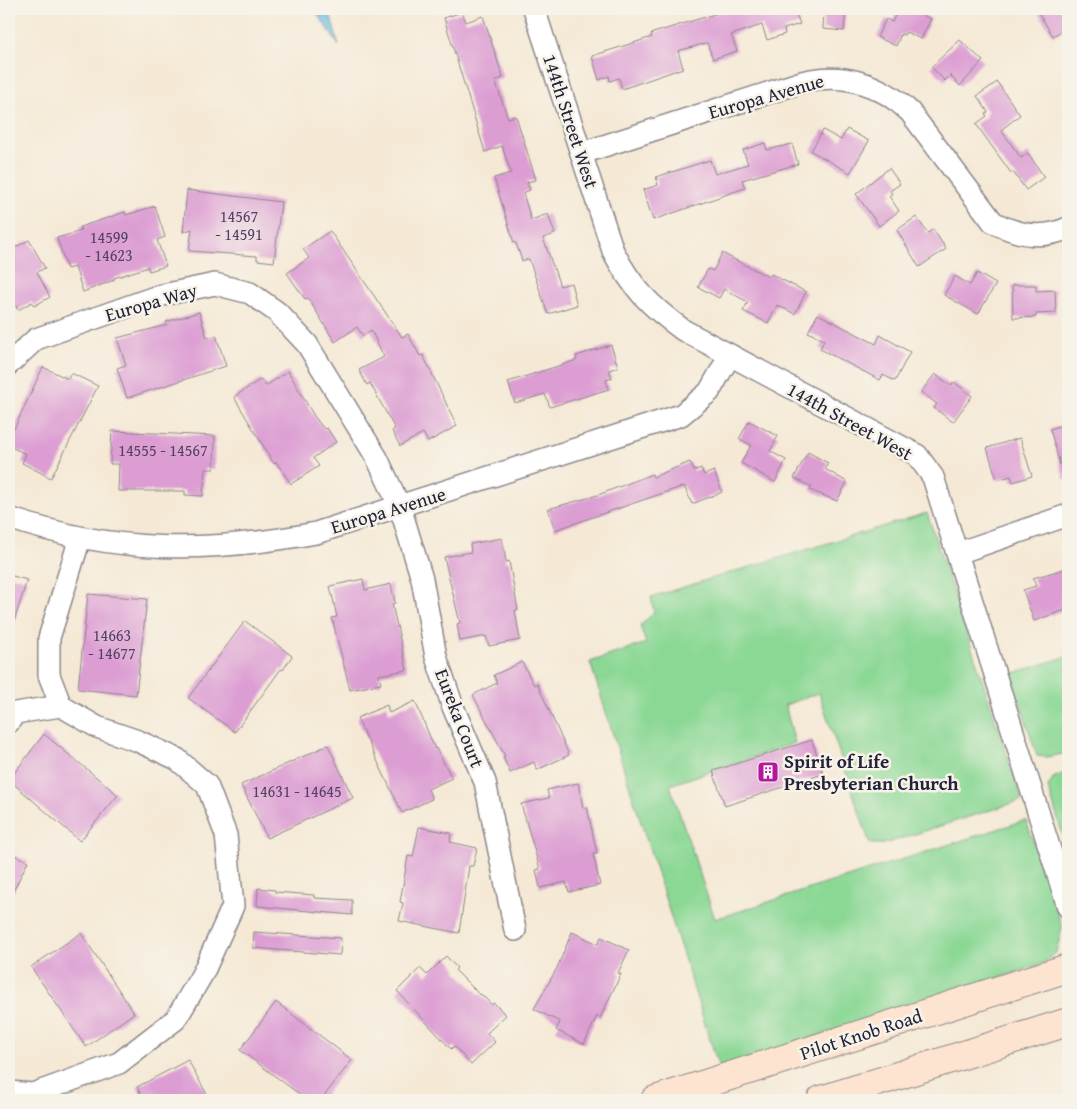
<svg xmlns="http://www.w3.org/2000/svg" width="1077" height="1109" font-family="'Gentium Book Plus',serif">
	<style>
		.green { fill: #8bd895; stroke: #567d68 }
		.water { fill: #61b5dd; stroke: #426c8c }
		.building { fill: #dc9dd3 }
		.lines { fill: none; stroke-linecap: round; stroke-linejoin: round }
		.street-casing { stroke: #8c8688; stroke-width: 24 }
		.secondary-casing { stroke: #8c8688; stroke-width: 30 }
		.street { stroke: #fff; stroke-width: 21 }
		.secondary { stroke: #fde4d1; stroke-width: 28 }
		.labels { text-anchor: middle; stroke-width: 5; stroke-linejoin: round; paint-order: stroke }
		.number-label { font-size: 16px; fill: #504161 }
		.street-label { font-size: 19px; fill: #22223b; stroke: #f7f3e8 }
		.poi-label { font-size: 19px; font-weight: bold; fill: #22223b; stroke: #f7f3e8; text-anchor: start }
	</style>
	<rect width="100%" height="100%" fill="#f7f3e8"/>
	<filter id="ink" filterUnits="userSpaceOnUse"><feTurbulence type="fractalNoise" baseFrequency=".02" numOctaves="2"/><feDisplacementMap in="SourceGraphic" scale="10" xChannelSelector="R" yChannelSelector="G"/><feConvolveMatrix kernelMatrix="1 2 1 2 8 2 1 2 1" color-interpolation-filters="sRGB"/></filter>
	<filter id="wash" filterUnits="userSpaceOnUse"><feTurbulence type="fractalNoise" baseFrequency=".0096" numOctaves="4" result="noise"/><feDisplacementMap in="SourceGraphic" scale="20" xChannelSelector="R" yChannelSelector="G"/><feGaussianBlur stdDeviation="1.12" result="paint"/><feColorMatrix in="noise" values="0 0 0 0 0 0 0 0 0 0 0 0 0 0 0 0 0 1.4 0 .05"/><feComposite in="paint" operator="in"/></filter>
	<g filter="url(#wash)">
		<rect width="100%" height="100%" fill="#f5e9d6"/>
		<g class="green">
			<polygon points="927,513 1022,800 884,844 870,844 819,693 785,705 795,743 670,785 715,919 1026,820 1062,927 1056,953 1042,964 719,1068 590,662 646,643 640,626 654,612 651,597"/>
			<polygon points="1068,656 1068,753 1047,757 1037,756 1011,674"/>
			<polygon points="1068,771 1068,852 1048,787 1053,778"/>
		</g>
		<polygon class="water" points="314,9 329,9 339,46"/>
		<g id="blocks">
			<g class="building">
				<polygon points="731,9 794,9 800,24 784,29 785,34 767,40 762,25 731,35 737,51 713,59 707,43 678,51 683,68 622,89 619,78 610,81 609,76 599,80 592,56 652,37 651,35 653,33"/>
				<polygon points="824,9 846,9 844,31 823,29"/>
				<polygon points="898,9 911,9 931,19 921,39 906,32 904,35 901,34 896,46 877,37 886,19 892,22"/>
				<polygon points="1036,9 1068,9 1068,27 1053,36"/>
				<polygon points="462,12 466,22 483,16 503,78 495,81 508,118 516,116 536,180 527,182 530,190 523,193 531,220 548,214 555,234 543,238 560,286 571,283 577,305 548,314 529,259 522,261 516,243 514,243 494,178 511,173 502,146 485,152 444,18"/>
				<polygon points="960,40 983,61 960,86 950,75 945,81 931,67"/>
				<polygon points="997,82 1020,115 1001,130 1021,158 1028,153 1044,177 1026,190 1013,172 1011,173 976,124 987,116 985,114 988,112 977,96"/>
				<polygon points="847,129 869,141 850,173 811,151 823,130 841,140"/>
				<polygon points="765,143 767,150 792,144 798,164 742,180 745,188 653,220 643,190 658,185 656,177 710,160 715,174 748,164 743,150"/>
				<polygon points="889,168 900,184 890,191 892,194 889,196 899,211 879,226 856,194"/>
				<polygon points="187,190 281,202 274,262 257,260 257,256 189,251 192,229 183,232"/>
				<polygon points="155,206 165,237 157,240 166,266 149,271 148,267 114,278 114,280 83,292 75,267 67,269 57,238 81,231 80,227 125,212 126,215"/>
				<polygon points="916,217 928,233 933,229 946,249 919,267 897,230"/>
				<polygon points="330,231 402,337 408,334 420,356 423,355 457,426 428,442 423,433 400,446 392,431 395,429 370,383 367,385 359,370 384,357 371,330 363,336 357,327 335,342 308,298 305,299 287,273 309,258 303,249"/>
				<polygon points="29,240 45,268 37,272 50,297 34,306 32,302 18,310 9,292 9,251"/>
				<polygon points="722,253 769,277 771,274 806,292 795,314 777,305 768,323 743,311 748,302 724,289 719,298 698,287 708,269 713,271"/>
				<polygon points="977,273 996,284 978,314 944,295 955,276 970,285"/>
				<polygon points="1012,285 1036,285 1036,291 1055,290 1056,313 1036,314 1036,317 1013,318"/>
				<polygon points="199,312 207,338 216,335 226,366 127,398 117,368 126,365 117,338 167,325 166,322"/>
				<polygon points="818,314 876,344 880,335 910,352 895,381 883,375 880,380 820,349 824,340 808,332"/>
				<polygon points="611,345 618,367 609,370 612,378 606,380 609,389 550,407 545,394 515,403 508,382 577,360 576,356"/>
				<polygon points="43,367 68,379 71,373 98,386 51,478 22,463 26,454 9,446 9,426 14,429"/>
				<polygon points="288,371 314,416 324,429 327,428 336,442 313,458 319,466 291,484 276,462 274,464 234,397 261,379 266,386"/>
				<polygon points="935,374 951,386 954,382 972,396 953,422 934,408 937,404 921,392"/>
				<polygon points="749,421 778,436 770,451 786,460 775,482 741,463 751,445 739,439"/>
				<polygon points="1068,423 1068,479 1064,479 1050,429"/>
				<polygon points="112,431 215,436 214,469 205,469 203,496 185,495 185,491 118,491 119,464 110,464"/>
				<polygon points="1020,438 1032,476 1013,482 1011,476 997,480 987,448"/>
				<polygon points="808,452 828,463 825,469 847,482 837,501 810,490 812,487 794,478"/>
				<polygon points="690,462 694,471 701,468 704,475 714,471 722,492 692,504 684,486 555,530 548,509 598,495 652,474 653,477"/>
				<polygon points="502,538 506,562 509,561 518,610 515,610 520,640 489,646 486,636 460,641 457,624 460,623 444,557 471,552 470,544"/>
				<polygon points="1068,568 1068,609 1034,621 1023,590 1036,586 1033,578"/>
				<polygon points="9,575 27,580 13,625 9,624"/>
				<polygon points="363,579 365,590 391,584 395,603 392,604 407,670 379,675 381,684 350,690 332,618 337,617 330,586"/>
				<polygon points="88,594 147,599 136,695 78,689"/>
				<polygon points="245,621 292,656 283,670 281,669 235,732 188,698"/>
				<polygon points="522,662 534,685 537,683 569,755 537,770 534,762 510,773 503,757 505,756 473,695 497,683 494,675"/>
				<polygon points="415,701 435,749 436,748 452,778 428,789 432,799 402,813 357,718 387,705 389,713"/>
				<polygon points="44,734 118,795 80,841 9,780"/>
				<polygon points="812,740 823,774 725,806 713,771"/>
				<polygon points="328,745 353,798 267,838 241,785"/>
				<polygon points="578,783 583,808 587,807 597,854 593,854 600,885 569,892 566,882 540,888 536,870 540,869 521,804 549,798 547,790"/>
				<polygon points="419,827 451,833 450,842 477,848 473,866 469,866 459,933 399,921 403,903 400,902 408,856 413,857"/>
				<polygon points="9,853 28,861 9,900"/>
				<polygon points="258,888 275,890 275,892 314,895 314,898 352,900 352,915 257,906"/>
				<polygon points="254,932 341,938 340,955 253,948"/>
				<polygon points="572,932 598,944 601,937 629,950 618,973 621,974 600,1018 597,1016 584,1044 556,1030 560,1022 534,1009 557,968"/>
				<polygon points="81,933 134,1013 86,1047 31,967"/>
				<polygon points="446,956 457,968 455,970 480,995 481,994 492,1005 494,1003 506,1015 487,1033 495,1042 471,1065 454,1046 451,1049 397,991 420,968 427,975"/>
				<polygon points="276,1002 352,1060 321,1100 307,1100 240,1050"/>
				<polygon points="188,1060 210,1100 144,1100 137,1087"/>
			</g>
		</g>
	</g>
	<g filter="url(#ink)">
		<use href="#blocks" fill-opacity="0" stroke="#8c8688" stroke-width="1"/>
		<g class="lines">
			<g class="street-casing">
				<g id="street">
					<path d="M534,9l79,242c19,37 37,55 70,79l234,125 16,22 135,430"/>
					<path d="M582,153l220,-71c40,-10 78,1 108,30l83,110c24,13 49,18 75,6"/>
					<polyline points="9,364 36,339 158,296 215,284 250,293 277,312 307,344 377,458 400,507 422,579 436,657 453,707 485,782 515,930"/>
					<path d="M9,518c106,36 198,35 307,15l365,-118 28,-23 21,-37"/>
					<polyline points="958,553 1068,515"/>
					<polyline points="9,722 15,713 61,706"/>
					<polyline points="9,1092 33,1094 119,1063 176,1019 203,973 233,906 226,835 207,785 177,759 138,741 97,727 61,706 49,675 49,638 80,538"/>
				</g>
			</g>
			<g class="secondary-casing">
				<g id="secondary">
					<polyline points="655,1100 1068,968"/>
					<polyline points="821,1100 1068,1022"/>
				</g>
			</g>
			<use href="#street" class="street"/>
			<use href="#secondary" class="secondary"/>
		</g>
	</g>
	<defs>
		<g id="building-square" transform="scale(1.125)"><rect x="-9" y="-9" width="18" height="18" rx="4" fill="#b5179e" stroke="#f7f3e8"/><path d="M-4-6H4V6H1V3H-1V6H-4ZM-2.5-4.3h1.7v1.8h-1.7ZM.8-4.3h1.7v1.8H.8ZM-2.5-1h1.7V.8h-1.7ZM.8-1h1.7V.8H.8Z" fill="#fff"/></g>
	</defs>
	<g fill-rule="evenodd">
		<use href="#building-square" x="768" y="772"/>
	</g>
	<g class="labels">
		<g class="number-label">
			<text x="239" y="222">14567<tspan x="239" dy="18">- 14591</tspan></text>
			<text x="109" y="243">14599<tspan x="109" dy="18">- 14623</tspan></text>
			<text x="163" y="456">14555 - 14567</text>
			<text x="112" y="641">14663<tspan x="112" dy="18">- 14677</tspan></text>
			<text x="297" y="797">14631 - 14645</text>
		</g>
		<g class="street-label">
			<text transform="translate(766 96) rotate(-16)" y="7">Europa Avenue</text>
			<text transform="translate(571 121) rotate(72)" y="7">144th Street West</text>
			<text transform="translate(151 302) rotate(-16)" y="7">Europa Way</text>
			<text transform="translate(850 421) rotate(29)" y="7">144th Street West</text>
			<text transform="translate(388 510) rotate(-17)" y="7">Europa Avenue</text>
			<text transform="translate(460 718) rotate(69)" y="7">Eureka Court</text>
			<text transform="translate(861 1034) rotate(-18)" y="7">Pilot Knob Road</text>
		</g>
		<g class="poi-label">
			<text x="784" y="768">Spirit of Life<tspan x="784" dy="22">Presbyterian Church</tspan></text>
		</g>
	</g>
	<rect width="1077" height="1109" fill="none" stroke="#f7f3e8" stroke-width="30"/>
</svg>
